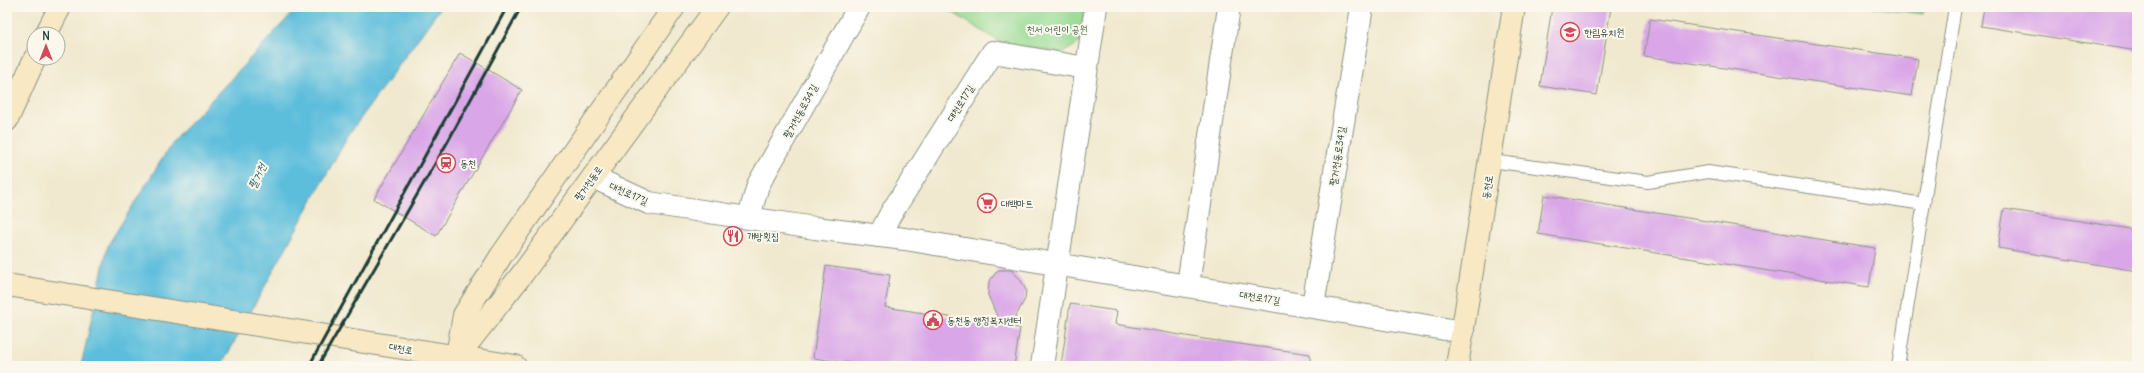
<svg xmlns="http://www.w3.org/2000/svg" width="2144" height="373" font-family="Delius,'Poor Story',sans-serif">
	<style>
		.green { fill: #97da93; stroke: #5b8c64 }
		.water { fill: #5dbedc; stroke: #3e7e88 }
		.building { fill: #d9a6e8 }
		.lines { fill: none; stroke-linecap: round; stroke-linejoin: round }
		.lane-casing { stroke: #889382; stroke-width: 14 }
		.street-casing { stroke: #889382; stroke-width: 24 }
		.secondary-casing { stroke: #889382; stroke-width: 24 }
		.lane { stroke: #fff; stroke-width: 12 }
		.street { stroke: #fff; stroke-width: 22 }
		.secondary { stroke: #f8e8c3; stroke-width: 22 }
		.rail { stroke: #1f3d34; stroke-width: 3 }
		.labels { text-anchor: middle; stroke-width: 4; stroke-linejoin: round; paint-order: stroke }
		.park-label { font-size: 10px; fill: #375c47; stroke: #fbf7ec }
		.poi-label { font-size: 10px; fill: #1f3d34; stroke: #fbf7ec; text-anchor: start }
		.street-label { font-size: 10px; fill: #1f3d34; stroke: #fbf7ec }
		.water-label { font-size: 11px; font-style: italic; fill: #2e5d5e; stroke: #fbf7ec }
	</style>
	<rect width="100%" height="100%" fill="#fbf7ec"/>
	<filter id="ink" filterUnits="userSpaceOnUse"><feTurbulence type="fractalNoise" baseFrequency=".025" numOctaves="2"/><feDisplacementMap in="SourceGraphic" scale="8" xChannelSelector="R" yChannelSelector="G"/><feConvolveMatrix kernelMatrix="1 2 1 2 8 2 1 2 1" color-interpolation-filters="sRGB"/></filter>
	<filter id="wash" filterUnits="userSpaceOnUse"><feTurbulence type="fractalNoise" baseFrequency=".012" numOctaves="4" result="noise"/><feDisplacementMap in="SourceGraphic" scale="16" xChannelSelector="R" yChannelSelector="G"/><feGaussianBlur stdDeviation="0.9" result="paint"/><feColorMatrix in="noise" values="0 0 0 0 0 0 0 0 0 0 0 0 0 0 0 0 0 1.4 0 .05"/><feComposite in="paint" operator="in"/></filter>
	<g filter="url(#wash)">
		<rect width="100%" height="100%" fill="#f1e9cf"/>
		<g class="green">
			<polygon points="944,7 1085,7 1080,42 1063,53 1000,42"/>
			<polygon points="1873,7 1924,7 1923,14"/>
		</g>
		<polygon class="water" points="298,7 441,7 347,137 221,366 81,366 108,245 174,140"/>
		<g id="blocks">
			<g class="building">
				<polygon points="1552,7 1611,7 1597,95 1540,86"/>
				<polygon points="1984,7 2112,7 2137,11 2137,51 1981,26"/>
				<polygon points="1650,19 1918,59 1912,96 1644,56"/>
				<polygon points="460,53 522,90 436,236 374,199"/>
				<polygon points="1544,195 1875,248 1869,287 1538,234"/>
				<polygon points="2004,209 2137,230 2137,271 1998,248"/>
				<polygon points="826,266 890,275 885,307 1001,325 988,295 989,282 998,270 1011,270 1020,279 1026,290 1025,299 1010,327 1020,328 1014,366 871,366 813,358"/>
				<polygon points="1070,304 1117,311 1115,324 1204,339 1310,354 1310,366 1061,366"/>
			</g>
		</g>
	</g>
	<g filter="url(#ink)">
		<use href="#blocks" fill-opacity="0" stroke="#889382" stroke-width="1"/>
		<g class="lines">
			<g class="lane-casing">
				<g id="lane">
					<polyline points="1491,161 1648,182 1708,172 1924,204"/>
					<polyline points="1898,366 1955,7"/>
				</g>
			</g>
			<g class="street-casing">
				<g id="street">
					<polyline points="593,177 649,203 815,228 905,239 1463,332"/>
					<polyline points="749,217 758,185 859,7"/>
					<polyline points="879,236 890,215 993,52 1086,68"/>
					<polyline points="1188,285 1229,7"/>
					<polyline points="1313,306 1362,7"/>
					<polyline points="1042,366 1096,7"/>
				</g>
			</g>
			<g class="secondary-casing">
				<g id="secondary">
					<polyline points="46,34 60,7"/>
					<polyline points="7,120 35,58"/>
					<polyline points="7,285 515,366"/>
					<polyline points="457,355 464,315 501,256 674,7"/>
					<polyline points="457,357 523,273 717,7"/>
					<polyline points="1457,366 1514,7"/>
				</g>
			</g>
			<use href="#lane" class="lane"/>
			<use href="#street" class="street"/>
			<use href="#secondary" class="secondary"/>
			<g class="rail">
				<polyline points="309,366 507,7"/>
				<polyline points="318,366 447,143 521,7"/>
			</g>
		</g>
	</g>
	<defs>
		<g id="school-ring" transform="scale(1)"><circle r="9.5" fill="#fbf7ec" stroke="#d1495b" stroke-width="1.5"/><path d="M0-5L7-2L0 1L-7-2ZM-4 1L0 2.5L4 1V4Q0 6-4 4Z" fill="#d1495b"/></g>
		<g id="station-ring" transform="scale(1)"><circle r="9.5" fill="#fbf7ec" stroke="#d1495b" stroke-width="1.5"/><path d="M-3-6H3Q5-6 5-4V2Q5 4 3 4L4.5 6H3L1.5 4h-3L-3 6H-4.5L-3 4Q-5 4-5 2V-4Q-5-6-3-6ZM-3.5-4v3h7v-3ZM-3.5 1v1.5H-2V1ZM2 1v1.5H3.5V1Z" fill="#d1495b"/></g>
		<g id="supermarket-ring" transform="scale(1)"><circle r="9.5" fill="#fbf7ec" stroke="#d1495b" stroke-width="1.5"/><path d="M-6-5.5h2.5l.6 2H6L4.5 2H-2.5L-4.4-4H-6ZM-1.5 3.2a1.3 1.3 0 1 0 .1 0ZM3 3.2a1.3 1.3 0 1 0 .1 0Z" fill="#d1495b"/></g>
		<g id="restaurant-ring" transform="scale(1)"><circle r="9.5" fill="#fbf7ec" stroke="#d1495b" stroke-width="1.5"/><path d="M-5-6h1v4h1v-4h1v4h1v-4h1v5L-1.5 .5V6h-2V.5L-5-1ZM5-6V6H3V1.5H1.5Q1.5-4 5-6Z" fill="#d1495b"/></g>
		<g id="civic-ring" transform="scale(1)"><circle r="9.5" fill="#fbf7ec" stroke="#d1495b" stroke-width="1.5"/><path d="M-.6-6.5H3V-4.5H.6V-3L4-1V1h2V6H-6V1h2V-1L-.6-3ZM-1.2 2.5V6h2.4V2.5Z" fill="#d1495b"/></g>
	</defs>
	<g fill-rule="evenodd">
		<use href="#school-ring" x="1570" y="32"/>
		<use href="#station-ring" x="446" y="163"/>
		<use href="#supermarket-ring" x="987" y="203"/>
		<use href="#restaurant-ring" x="733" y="236"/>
		<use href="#civic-ring" x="933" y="320"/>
	</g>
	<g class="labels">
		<g class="park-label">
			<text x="1057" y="33">천서 어린이 공원</text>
		</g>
		<g class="poi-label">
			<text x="1584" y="36">한림유치원</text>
			<text x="460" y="167">동천</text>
			<text x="1001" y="207">대백마트</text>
			<text x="747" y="240">개방횟집</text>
			<text x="947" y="324">동천동 행정복지센터</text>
		</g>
		<g class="street-label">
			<text transform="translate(960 103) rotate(-58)" y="4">대천로17길</text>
			<text transform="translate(800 111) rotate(-61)" y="4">팔거천동로34길</text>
			<text transform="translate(1337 156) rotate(-81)" y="4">팔거천동로34길</text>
			<text transform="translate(588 183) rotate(-54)" y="4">팔거천동로</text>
			<text transform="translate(1487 187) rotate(-81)" y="4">동천로</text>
			<text transform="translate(629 193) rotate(24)" y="4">대천로17길</text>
			<text transform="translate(1260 297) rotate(9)" y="4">대천로17길</text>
			<text transform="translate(401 348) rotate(10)" y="4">대천로</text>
		</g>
		<g class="water-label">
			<text transform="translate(257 176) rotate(-64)" y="4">팔거천</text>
		</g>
	</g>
	<rect width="2144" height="373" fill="none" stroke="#fbf7ec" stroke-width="24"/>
	<g transform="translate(46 46)"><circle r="19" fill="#fbf7ec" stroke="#a3ada2"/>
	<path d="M0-3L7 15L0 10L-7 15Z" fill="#d1495b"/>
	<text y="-6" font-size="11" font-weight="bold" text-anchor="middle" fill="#1f3d34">N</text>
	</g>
</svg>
